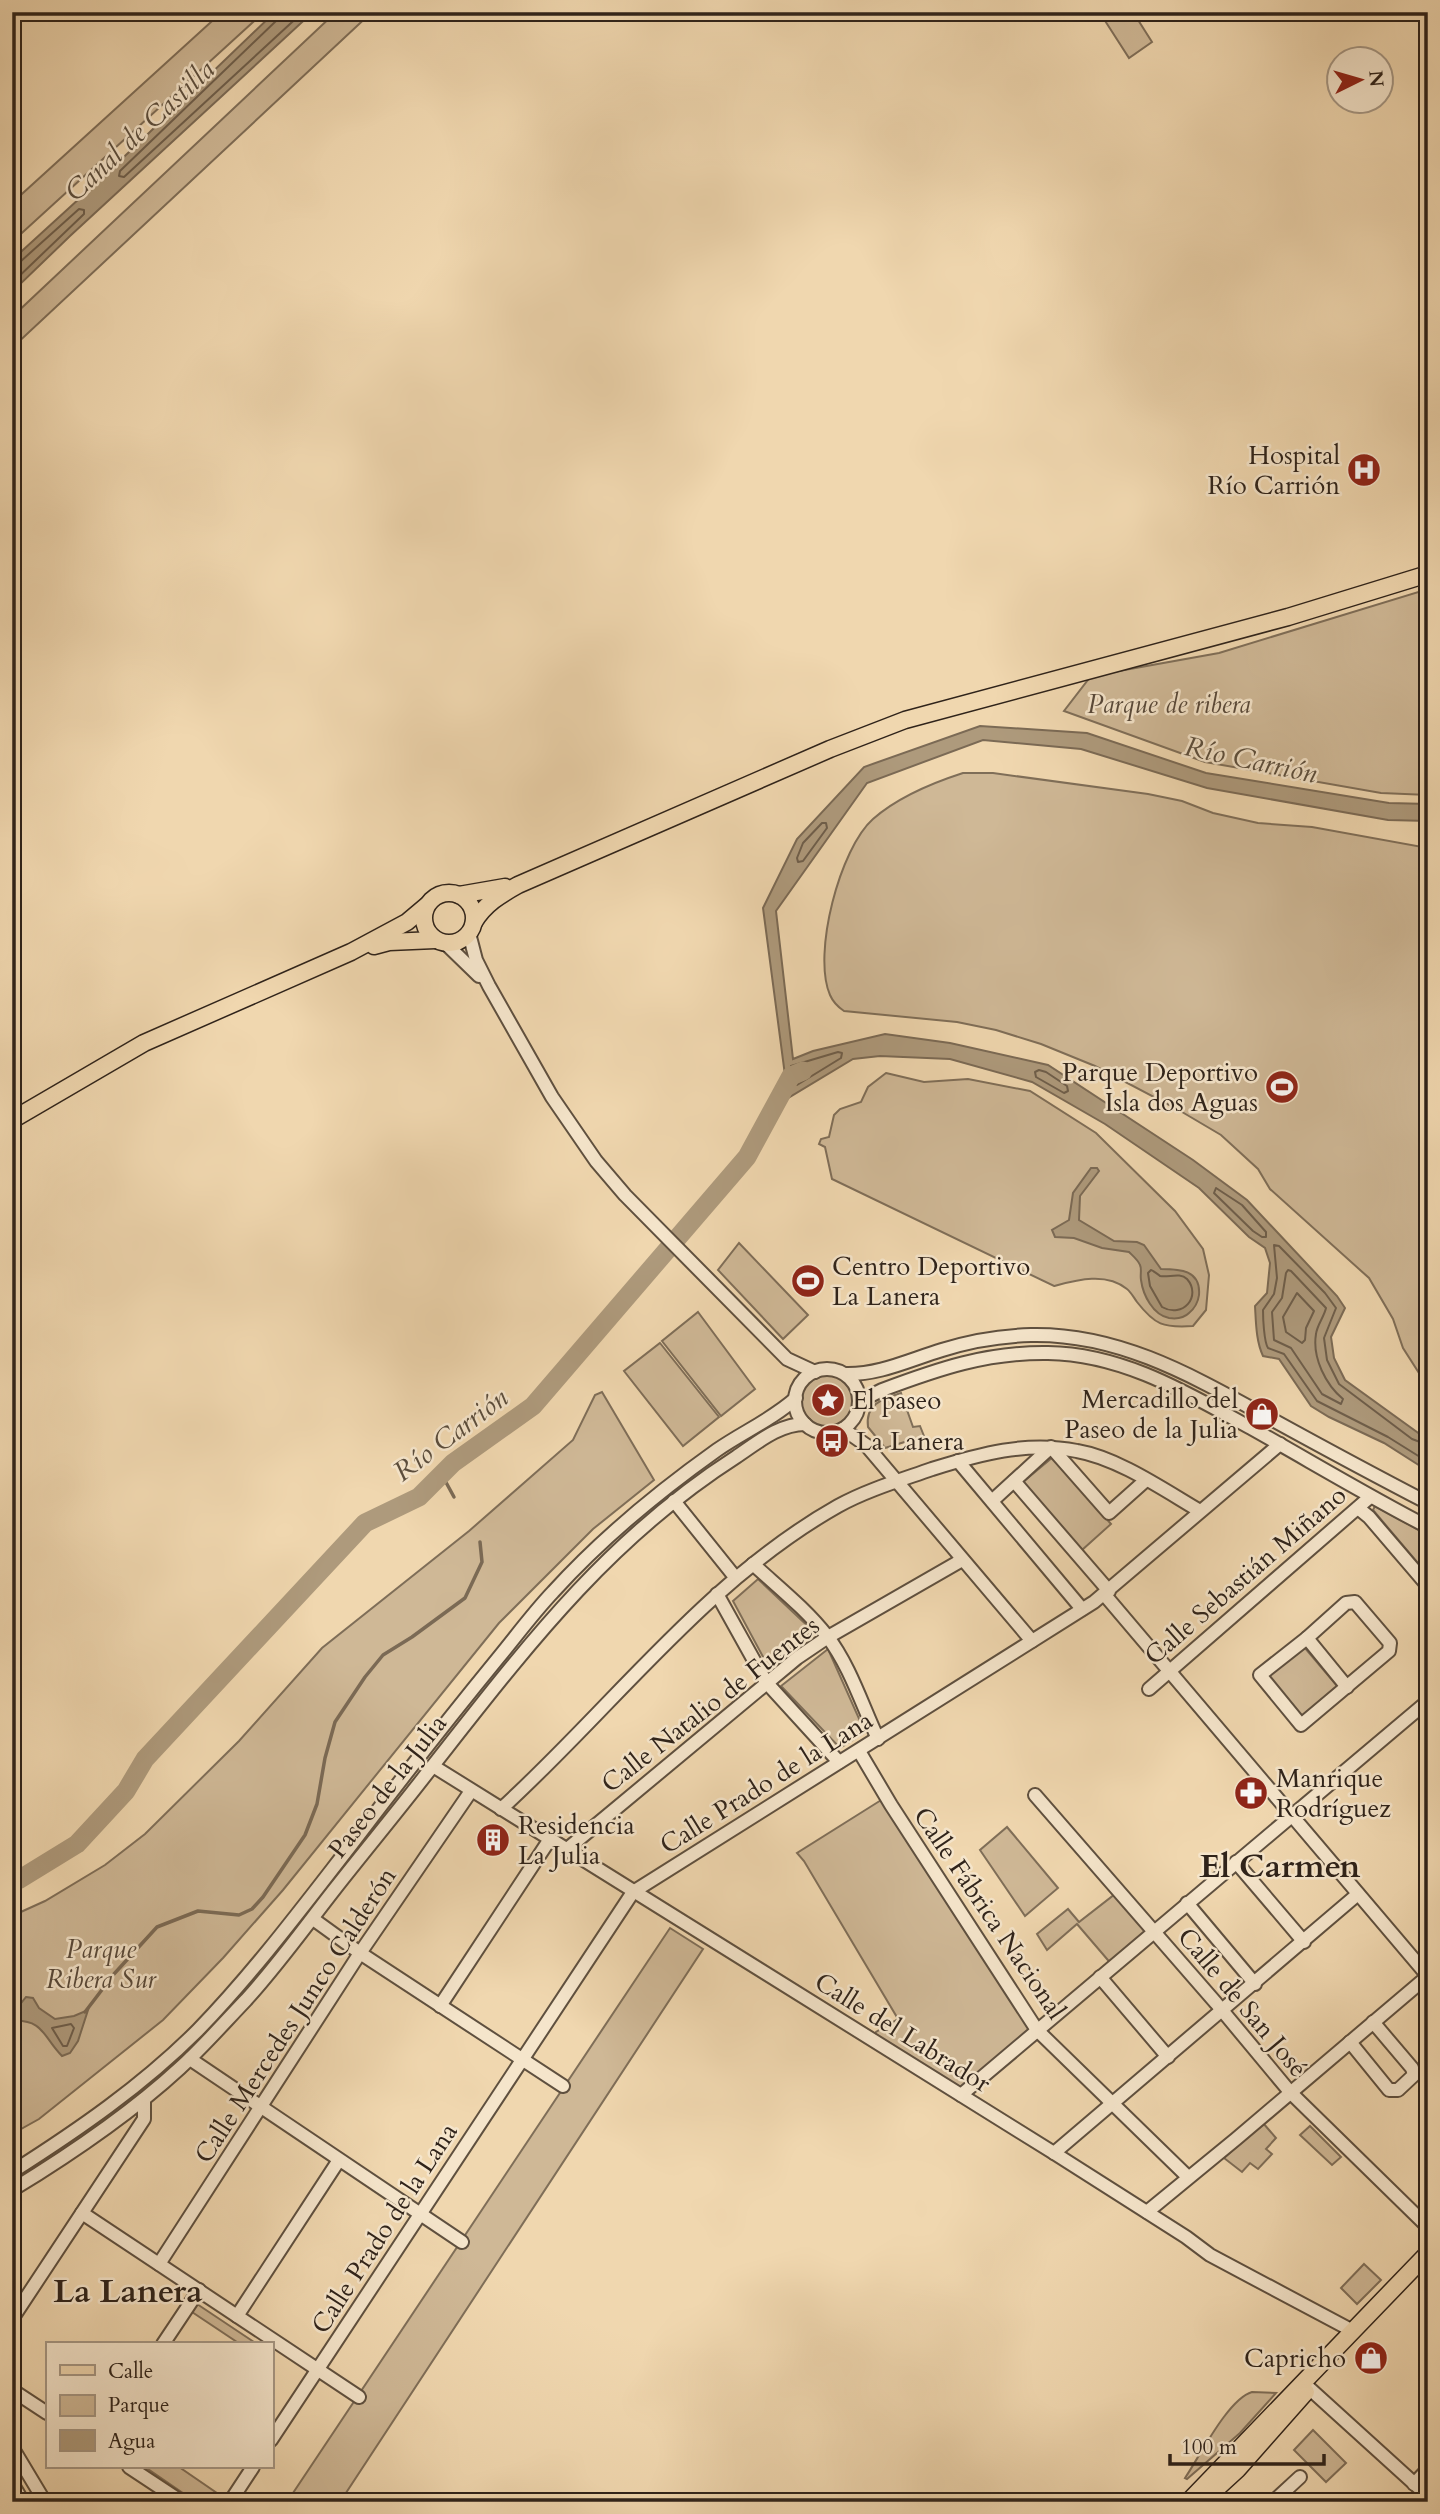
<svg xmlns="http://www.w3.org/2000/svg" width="1440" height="2514" font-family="Cardo,serif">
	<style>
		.green { fill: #cfb896; stroke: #7f6e58; stroke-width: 2 }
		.water { fill: #ae9a7c; stroke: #7b6a55; stroke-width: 2 }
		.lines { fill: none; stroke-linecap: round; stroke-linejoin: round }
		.shore { stroke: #6e5e4b; stroke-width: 2 }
		.stream { stroke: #7b6a55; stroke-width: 3.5 }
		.river { stroke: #ae9a7c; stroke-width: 19 }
		.minor-casing { stroke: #5f503f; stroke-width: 16 }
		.major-casing { stroke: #2f231a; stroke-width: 19 }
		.minor { stroke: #f5e5cb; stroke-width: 12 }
		.major { stroke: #f0d7af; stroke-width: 16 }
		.labels { text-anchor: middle; stroke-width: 5; stroke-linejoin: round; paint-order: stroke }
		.poi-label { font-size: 26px; fill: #2f231a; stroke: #f5e5cb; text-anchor: start }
		.park-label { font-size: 26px; font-style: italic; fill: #574839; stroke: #f5e5cb }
		.street-label { font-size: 26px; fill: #2f231a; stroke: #f5e5cb }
		.water-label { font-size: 28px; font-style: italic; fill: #5b4d3c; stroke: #f5e5cb }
		.district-label { font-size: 33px; font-weight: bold; fill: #2f231a; stroke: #f5e5cb }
	</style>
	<rect width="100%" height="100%" fill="#f0d7af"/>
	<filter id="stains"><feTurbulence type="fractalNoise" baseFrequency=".00286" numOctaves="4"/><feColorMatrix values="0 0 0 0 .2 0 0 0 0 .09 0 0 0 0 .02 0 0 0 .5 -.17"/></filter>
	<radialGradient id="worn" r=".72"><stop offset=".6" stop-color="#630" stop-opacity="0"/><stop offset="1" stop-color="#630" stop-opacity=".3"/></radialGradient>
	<g class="green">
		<polygon points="222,12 264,12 12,242 12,203"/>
		<polygon points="336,12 372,12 12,348 12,317"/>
		<polygon points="1102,12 1133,12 1152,42 1129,58 1100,13"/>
		<polygon points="1428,589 1428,795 1381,793 1205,762 1064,711 1091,676 1219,653"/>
		<path d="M963,773h30l155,21 34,7 31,12 45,10 54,4 116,21v532l-9,-7 -16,-25 -10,-29 -24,-41 -99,-89 -12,-20 -37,-34 -44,-26 -82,-43 -54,-22 -45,-14 -39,-8 -113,-11c-6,-4 -11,-9 -14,-16 -18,-41 10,-147 43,-176 25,-22 59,-36 90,-46z"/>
		<path d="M886,1073l38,9 44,-3 62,12 66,42 79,78 28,38 6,26 -3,35 -13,16c-30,2 -38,-1 -56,-24 -3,-4 -6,-10 -10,-13 -21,-17 -50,-9 -73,-3l-222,-107 -7,-32 -6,-3 2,-5 8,-2 5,-22 6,-6 21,-7 7,-15z"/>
		<polygon points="739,1243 808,1315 783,1339 718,1270"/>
		<polygon points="698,1312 755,1389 721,1416 662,1341"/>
		<polygon points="660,1343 719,1417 683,1446 624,1371"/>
		<circle cx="827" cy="1401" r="32"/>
		<polygon points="602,1392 654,1480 593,1529 499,1623 283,1890 223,1958 163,2020 39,2119 12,2134 12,1916 45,1901 105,1865 145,1834 239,1741 322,1648 469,1531 573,1440 595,1395"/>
		<path d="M901,1393l12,34 7,-1 4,10 -39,12 -17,-21c-3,-23 14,-28 33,-34z"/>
		<polygon points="1053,1457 1111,1524 1082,1550 1023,1482"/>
		<polygon points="1375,1506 1428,1535 1428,1575 1373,1510"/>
		<polygon points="758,1579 813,1631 768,1666 733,1601"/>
		<polygon points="1305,1648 1338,1687 1301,1718 1266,1677"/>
		<polygon points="828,1649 865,1732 840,1748 781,1686"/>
		<polygon points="886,1797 1037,2030 961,2095 873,2040 876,2032 898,2019 804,1861 797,1853"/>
		<polygon points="1007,1827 1058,1888 1025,1916 980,1850"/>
		<polygon points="1119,1891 1153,1931 1113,1966 1077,1924 1047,1950 1037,1934 1068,1909 1079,1922"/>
		<polygon points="670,1928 703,1949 340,2502 287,2502"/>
		<polygon points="1263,2123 1276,2138 1266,2149 1272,2154 1258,2169 1250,2163 1242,2172 1224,2158"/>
		<polygon points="1310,2126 1341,2157 1332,2165 1300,2135"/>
		<polygon points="1364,2264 1381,2280 1357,2304 1341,2288"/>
		<polygon points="197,2304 257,2344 240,2344 192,2312"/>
		<path d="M1252,2392l24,1 -36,40 -53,46 -2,-1c15,-22 43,-79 67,-86z"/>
		<polygon points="1313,2430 1346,2463 1326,2482 1294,2450"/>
		<polygon points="145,2467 179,2467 230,2502 196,2502"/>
	</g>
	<g class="water">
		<polygon points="275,12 313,12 70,236 12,292 12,260 103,177"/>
		<path d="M980,726l107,7 119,40 183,30 39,1v17l-40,-1 -181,-32 -126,-39 -98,-9 -116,43 -91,128 17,148 20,-8 72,-17 65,9 98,22 145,95 54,40 90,96 8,12 -14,29 3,21 11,22 83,60v31l-44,-28 -55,-26 -18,-11 -32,-47 -16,-3c-7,-15 -7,-33 -8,-50l12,-13 3,-30 -5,-15 -16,-11 -50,-49 -94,-64 -73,-42 -82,-23 -70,-3 -27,3 -65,39 -25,-190 34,-69 67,-72z"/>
		<path d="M1091,1168h6l2,3 -19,25 -1,24 35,21 23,1 7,3 17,24c19,0 40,1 38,26 -1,8 -4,13 -10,18 -6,6 -13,6 -20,5 -16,-3 -26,-23 -28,-38 -1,-5 1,-11 -1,-15 -2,-5 -7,-9 -11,-13l-27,-4 -28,-10 -19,-1 -3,-7 17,-10 4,-27z"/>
		<path d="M26,1997l7,1 6,10 16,11 19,-3 14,-6 -10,31 -8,12 -8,3c-19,-19 -18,-37 -50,-35l2,-9z"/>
	</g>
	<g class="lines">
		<g class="shore">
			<polyline points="279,12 277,20 120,171 119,176 124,177 303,12"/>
			<polyline points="12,264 20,262 79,209 84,210 84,214 12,283"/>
			<polygon points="822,823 826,823 827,828 803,861 798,862 797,858 803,843"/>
			<polygon points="838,1052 842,1053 841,1058 797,1085 792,1083 791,1066"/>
			<polygon points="1039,1070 1046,1072 1067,1086 1068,1091 1064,1093 1036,1077 1035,1072"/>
			<polygon points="1216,1188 1242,1205 1266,1232 1266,1237 1262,1237 1253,1231 1214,1193"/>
			<path d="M1151,1270c1,0 8,5 9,6 8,2 20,-4 27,3 15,17 -4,40 -25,28l-12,-21 -2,-13z"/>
			<path d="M1288,1270l3,1 35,37c-2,9 -9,17 -10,26 -4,24 10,51 27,65l-2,5 -19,-10 -31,-46 -17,-8 -2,-28 10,-14 4,-25z"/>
			<polygon points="1297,1293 1314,1311 1306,1328 1305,1340 1302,1343 1286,1332 1283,1317"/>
			<path d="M1428,1445l-16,-6 -73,-55 -12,-24 -3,-22 12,-30 -11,-15 -46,-47 -5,-1 3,33 -3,16 -11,16c0,8 1,32 5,38l16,6 33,47 71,36 40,25"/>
			<polygon points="71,2024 74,2028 67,2046 63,2046 52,2028"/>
		</g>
		<g class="stream">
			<polyline points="442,1475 454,1497"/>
			<polyline points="85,2012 114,1974 157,1927 198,1911 239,1915 252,1909 263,1897 305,1835 317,1804 325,1758 335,1722 365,1677 383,1655 412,1637 465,1598 482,1562 480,1542"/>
		</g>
		<polyline class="river" points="12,1882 20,1879 77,1844 126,1791 145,1759 365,1523 419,1497 453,1463 533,1406 747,1157 791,1076 803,1071"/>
		<g class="minor-casing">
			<g id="minor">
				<polyline points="469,933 476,960 489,986 552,1097 596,1161 625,1195 787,1359 815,1372"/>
				<polyline points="445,943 479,976"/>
				<circle cx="827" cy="1401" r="32"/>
				<path d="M845,1374c34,1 64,-14 97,-24 28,-9 59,-14 89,-15 90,-2 165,43 242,85 51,28 103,56 155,83"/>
				<path d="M859,1406l11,-10 12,-6c56,-21 105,-38 166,-37 75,1 139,40 203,75 59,33 117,68 177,99"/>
				<polyline points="843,1429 866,1445 1032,1641"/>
				<polyline points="958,1461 1082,1609"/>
				<polyline points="1014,1481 1109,1591"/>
				<polyline points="674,1501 735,1577"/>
				<polyline points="992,1501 1051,1447 1109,1513 1146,1480"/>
				<polyline points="1358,1508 1369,1517 1428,1586"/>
				<path d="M753,1564c25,23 53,45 74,72 23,30 35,69 51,103"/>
				<polyline points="717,1594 766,1682 839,1762"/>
				<polyline points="1104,1594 1428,1976 1236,2139 1147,2212"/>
				<polygon points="1355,1602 1390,1643 1389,1651 1301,1725 1260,1675 1307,1638 1346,1603"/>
				<polyline points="1307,1638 1347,1687"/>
				<polyline points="1149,1689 1370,1497"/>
				<polyline points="859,1751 891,1805 1037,2030 1188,2177"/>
				<polyline points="433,1766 1054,2153 1186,2237 1210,2255 1351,2330"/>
				<polyline points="1035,1795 1216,2003 1290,2092 1428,2227"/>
				<path d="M501,1809c112,-102 204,-228 337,-303 29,-16 63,-26 94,-37 48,-15 94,-28 145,-18 41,7 87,39 123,60"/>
				<polyline points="566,1850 797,1658 828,1637 962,1560"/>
				<polyline points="1236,1862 1304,1942"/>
				<polyline points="1187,1903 1255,1984"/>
				<polyline points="313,1919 360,1953 563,2086"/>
				<polyline points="1100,1977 1168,2057"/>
				<polyline points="440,2006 550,1839"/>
				<polyline points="1350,2042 1389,2090 1398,2090 1414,2075 1412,2068 1373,2022"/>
				<polyline points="190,2059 462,2242"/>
				<polyline points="961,2095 1428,1701"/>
				<polyline points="1054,2153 1358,1894"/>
				<path d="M12,2172c66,-42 130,-86 186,-142 56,-58 104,-122 153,-185 48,-63 98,-127 148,-188 18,-22 35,-45 54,-65 49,-54 105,-100 164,-142 26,-18 56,-31 79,-52"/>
				<path d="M12,2190c59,-36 117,-75 168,-122 23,-21 44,-45 66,-68 32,-35 59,-73 88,-110 33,-42 68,-84 101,-127 92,-117 173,-224 301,-306 21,-14 43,-33 69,-33"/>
				<polyline points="82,2213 359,2397"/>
				<polyline points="159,2264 360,1953 471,1791"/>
				<polyline points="237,2316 339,2160"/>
				<polyline points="12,2319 144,2119 144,2099"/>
				<polyline points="163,2344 199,2290"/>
				<polyline points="1309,2388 1428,2496"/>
				<polyline points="12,2390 47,2413"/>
				<polyline points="271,2440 633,1892 1094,1602 1280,1444"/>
				<polyline points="12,2447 45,2502"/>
				<polyline points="129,2467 182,2502"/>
				<polyline points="12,2483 23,2502"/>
				<polyline points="1414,2484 1428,2469"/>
				<polyline points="230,2502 253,2467"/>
				<polyline points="1273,2502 1300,2477"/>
			</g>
		</g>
		<g class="major-casing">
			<g id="major">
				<circle cx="449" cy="918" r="25"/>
				<polyline points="459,895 505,887"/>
				<path d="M474,922c11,-18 26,-27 44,-37l312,-136 75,-29 383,-103 140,-43"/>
				<polyline points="374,946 389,942 435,940"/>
				<polyline points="12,1120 144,1043 351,952 407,922 426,906"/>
				<polyline points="1188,2502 1428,2253"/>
				<polyline points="1202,2502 1238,2469 1306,2392"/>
			</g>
		</g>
		<use href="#minor" class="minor"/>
		<use href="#major" class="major"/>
	</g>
	<defs>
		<g id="hospital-disc" transform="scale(1.75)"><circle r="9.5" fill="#8f2418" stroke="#f5e5cb"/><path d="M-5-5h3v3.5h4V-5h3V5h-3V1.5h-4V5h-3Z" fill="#fff"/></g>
		<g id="stadium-disc" transform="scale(1.75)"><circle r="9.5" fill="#8f2418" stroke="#f5e5cb"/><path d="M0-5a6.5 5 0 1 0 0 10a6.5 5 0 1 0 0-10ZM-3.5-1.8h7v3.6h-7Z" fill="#fff"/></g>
		<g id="sight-disc" transform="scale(1.75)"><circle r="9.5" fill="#8f2418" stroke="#f5e5cb"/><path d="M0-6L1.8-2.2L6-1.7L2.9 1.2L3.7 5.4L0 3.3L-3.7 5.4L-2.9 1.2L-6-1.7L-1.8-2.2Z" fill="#fff"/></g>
		<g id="shop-disc" transform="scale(1.75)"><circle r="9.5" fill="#8f2418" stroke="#f5e5cb"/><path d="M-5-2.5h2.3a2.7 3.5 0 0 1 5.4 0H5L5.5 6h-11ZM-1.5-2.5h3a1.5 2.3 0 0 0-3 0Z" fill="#fff"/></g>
		<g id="bus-disc" transform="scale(1.75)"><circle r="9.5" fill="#8f2418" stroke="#f5e5cb"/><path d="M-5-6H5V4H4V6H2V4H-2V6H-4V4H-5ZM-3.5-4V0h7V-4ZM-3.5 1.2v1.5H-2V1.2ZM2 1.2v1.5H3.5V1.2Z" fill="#fff"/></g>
		<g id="pharmacy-disc" transform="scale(1.75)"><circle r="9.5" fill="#8f2418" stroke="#f5e5cb"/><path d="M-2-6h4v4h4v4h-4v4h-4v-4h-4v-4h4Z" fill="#fff"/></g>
		<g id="building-disc" transform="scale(1.75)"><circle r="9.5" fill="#8f2418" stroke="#f5e5cb"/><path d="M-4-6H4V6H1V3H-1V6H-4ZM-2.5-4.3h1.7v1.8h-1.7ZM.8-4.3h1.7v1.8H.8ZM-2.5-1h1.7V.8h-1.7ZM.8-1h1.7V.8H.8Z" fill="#fff"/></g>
	</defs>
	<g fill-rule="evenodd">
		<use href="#hospital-disc" x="1364" y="470"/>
		<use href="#stadium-disc" x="1282" y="1087"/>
		<use href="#stadium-disc" x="808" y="1281"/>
		<use href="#sight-disc" x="828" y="1400"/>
		<use href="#shop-disc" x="1262" y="1414"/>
		<use href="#bus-disc" x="832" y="1441"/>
		<use href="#pharmacy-disc" x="1251" y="1793"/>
		<use href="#building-disc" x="493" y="1840"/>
		<use href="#shop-disc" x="1371" y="2358"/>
	</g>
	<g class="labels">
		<g class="poi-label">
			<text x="1340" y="464" text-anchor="end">Hospital<tspan x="1340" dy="30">Río Carrión</tspan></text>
			<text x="1258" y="1081" text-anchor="end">Parque Deportivo<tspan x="1258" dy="30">Isla dos Aguas</tspan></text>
			<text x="832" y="1275">Centro Deportivo<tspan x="832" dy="30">La Lanera</tspan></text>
			<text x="1238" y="1408" text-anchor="end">Mercadillo del<tspan x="1238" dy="30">Paseo de la Julia</tspan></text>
			<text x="852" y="1409">El paseo</text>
			<text x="856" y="1450">La Lanera</text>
			<text x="1276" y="1787">Manrique<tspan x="1276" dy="30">Rodríguez</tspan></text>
			<text x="518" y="1834">Residencia<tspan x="518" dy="30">La Julia</tspan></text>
			<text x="1346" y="2367" text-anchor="end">Capricho</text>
		</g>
		<g class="park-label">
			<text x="1169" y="713">Parque de ribera</text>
			<text x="101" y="1958">Parque<tspan x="101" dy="30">Ribera Sur</tspan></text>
		</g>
		<g class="street-label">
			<text transform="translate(1245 1575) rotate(-41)" y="9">Calle Sebastián Miñano</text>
			<text transform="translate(710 1704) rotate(-38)" y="9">Calle Natalio de Fuentes</text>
			<text transform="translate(766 1782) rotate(-32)" y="9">Calle Prado de la Lana</text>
			<text transform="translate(387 1786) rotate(-52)" y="9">Paseo de la Julia</text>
			<text transform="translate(990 1913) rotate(56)" y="9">Calle Fábrica Nacional</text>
			<text transform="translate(1243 2002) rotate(50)" y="9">Calle de San José</text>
			<text transform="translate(295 2015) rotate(-57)" y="9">Calle Mercedes Junco Calderón</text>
			<text transform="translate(903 2032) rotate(32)" y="9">Calle del Labrador</text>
			<text transform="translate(384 2228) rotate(-57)" y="9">Calle Prado de la Lana</text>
		</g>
		<g class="water-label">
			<text transform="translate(139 130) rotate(-43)" y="10">Canal de Castilla</text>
			<text transform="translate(1251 759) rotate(12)" y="10">Río Carrión</text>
			<text transform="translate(450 1434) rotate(-37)" y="10">Río Carrión</text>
		</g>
		<g class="district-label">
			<text x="1280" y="1877">El Carmen</text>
			<text x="128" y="2302">La Lanera</text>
		</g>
	</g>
	<rect width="1440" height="2514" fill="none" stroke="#f0d7af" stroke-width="42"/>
	<rect x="14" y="14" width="1412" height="2486" fill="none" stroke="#2f231a" stroke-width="3.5"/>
	<rect x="21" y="21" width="1398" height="2472" fill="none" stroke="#2f231a" stroke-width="2"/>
	<rect x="46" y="2342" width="228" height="126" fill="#f5e5cb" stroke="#a69784" stroke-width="2"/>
	<rect x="60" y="2365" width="35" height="10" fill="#f0d7af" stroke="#a69784" stroke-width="2"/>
	<text x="108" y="2378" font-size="21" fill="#2f231a">Calle</text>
	<rect x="60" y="2395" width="35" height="21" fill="#cfb896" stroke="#a69784" stroke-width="2"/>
	<text x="108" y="2412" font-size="21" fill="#2f231a">Parque</text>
	<rect x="60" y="2430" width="35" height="21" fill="#ae9a7c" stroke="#a69784" stroke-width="2"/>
	<text x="108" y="2448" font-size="21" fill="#2f231a">Agua</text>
	<g transform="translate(1360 80) rotate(85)"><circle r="33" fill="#f5e5cb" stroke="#a69784" stroke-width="2"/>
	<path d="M0-5L12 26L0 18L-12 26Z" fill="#8f2418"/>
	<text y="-10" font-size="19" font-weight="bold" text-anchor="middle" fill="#2f231a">N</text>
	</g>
	<path d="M1170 2454v10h154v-10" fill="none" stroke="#2f231a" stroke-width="3.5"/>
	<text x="1181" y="2454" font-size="21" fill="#2f231a" stroke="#f5e5cb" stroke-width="5" paint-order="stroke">100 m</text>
	<rect width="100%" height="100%" filter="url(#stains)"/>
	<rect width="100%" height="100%" fill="url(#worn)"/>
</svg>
